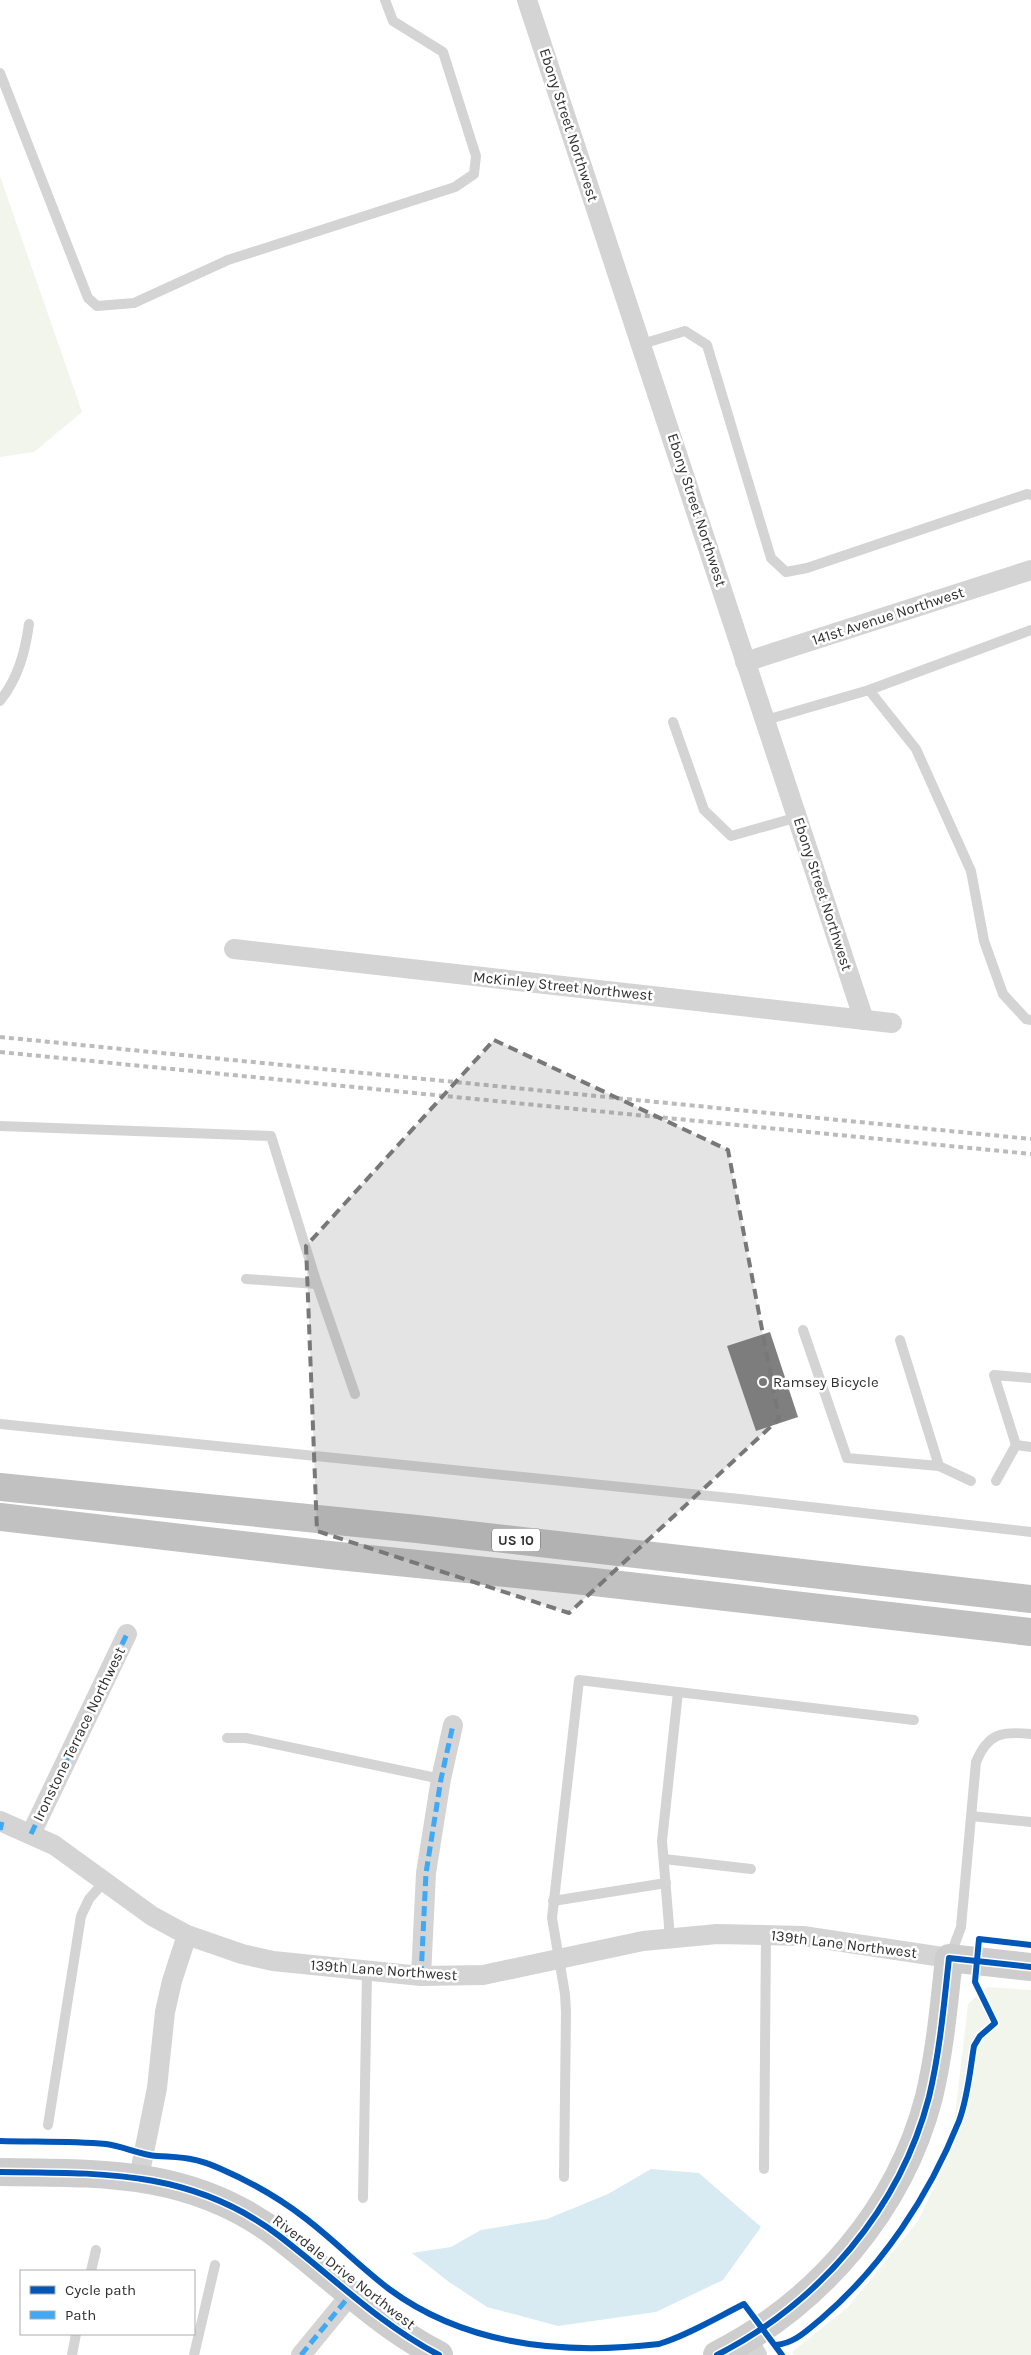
<svg xmlns="http://www.w3.org/2000/svg" width="1031" height="2355" font-family="Karla,sans-serif">
	<style>
		.green { fill: #f2f5ec }
		.water { fill: #d9ebf2 }
		.building { fill: #7f7f7f }
		.lines { fill: none; stroke-linecap: round; stroke-linejoin: round }
		.lane { stroke: #d4d4d4; stroke-width: 10 }
		.street { stroke: #d4d4d4; stroke-width: 20 }
		.secondary { stroke: #cdcdcd; stroke-width: 28 }
		.highway { stroke: #c1c1c1; stroke-width: 28 }
		.rail { stroke: #bbb; stroke-width: 4; stroke-dasharray: 5 4; stroke-linecap: butt }
		.quiet { stroke: #3fa9f5; stroke-width: 5; stroke-dasharray: 10 5; stroke-linecap: butt }
		.cycleway-casing { stroke: #fff; stroke-width: 9 }
		.cycleway { stroke: #0057b8; stroke-width: 6 }
		.marked { fill: #787878; fill-opacity: 0.2; stroke: #787878; stroke-width: 4; stroke-dasharray: 10 6; stroke-linejoin: round }
		.poi-dot { fill: #787878; stroke: #fff; stroke-width: 2 }
		.labels { text-anchor: middle; stroke-width: 5; stroke-linejoin: round; paint-order: stroke }
		.shield { fill: #fff; stroke: #6d6d6d; stroke-width: 1 }
		.shield-label { font-size: 14px; font-weight: bold; fill: #2f2f2f }
		.street-label { font-size: 15px; fill: #2f2f2f; stroke: #fff }
		.poi-label { font-size: 15px; fill: #2f2f2f; stroke: #fff; text-anchor: start }
	</style>
	<rect width="100%" height="100%" fill="#fff"/>
	<g class="green">
		<polygon points="0,176 82,412 34,452 0,457"/>
		<polygon points="987,1987 1031,1990 1031,2355 794,2355 792,2352 848,2307 918,2221 951,2151 968,2004"/>
	</g>
	<polygon class="water" points="651,2169 699,2173 761,2227 723,2280 656,2312 558,2326 487,2307 449,2282 412,2253 451,2247 481,2230 547,2219 608,2194"/>
	<polygon class="building" points="770,1332 798,1417 756,1431 727,1346"/>
	<g class="lines">
		<g class="lane">
			<polyline points="0,73 88,298 97,306 134,303 228,260 455,187 474,174 476,156 443,52 393,21 385,0"/>
			<polyline points="642,344 685,331 707,345 771,558 786,572 807,568 1027,494 1031,495"/>
			<polyline points="869,690 916,749 971,871 984,941 1003,994 1026,1019 1031,1020"/>
			<path d="M0,701c18,-23 25,-48 29,-77"/>
			<polyline points="766,720 869,690 1031,630"/>
			<polyline points="673,722 704,810 731,836 798,817"/>
			<polyline points="0,1126 271,1136 317,1284 355,1394"/>
			<polyline points="246,1279 317,1284"/>
			<polyline points="803,1330 847,1458 939,1466 971,1481"/>
			<polyline points="900,1340 939,1466"/>
			<polyline points="1031,1378 994,1375 1016,1445 1031,1447"/>
			<polyline points="0,1424 740,1499 1031,1532"/>
			<polyline points="996,1481 1016,1445"/>
			<polyline points="678,1692 914,1720"/>
			<polyline points="227,1738 246,1738 441,1779"/>
			<polyline points="971,1816 1031,1822"/>
			<polyline points="664,1859 751,1869"/>
			<polyline points="553,1901 666,1883"/>
			<path d="M950,1957l11,-30 15,-165c12,-29 26,-31 55,-28"/>
			<polyline points="48,2125 81,1916 89,1899 104,1882"/>
			<polyline points="764,2169 766,1934"/>
			<polyline points="564,2177 566,2012 565,1994 552,1918 579,1680 678,1692 662,1841 670,1938"/>
			<polyline points="363,2198 367,1972"/>
			<polyline points="91,2271 96,2250"/>
			<polyline points="72,2355 76,2334"/>
			<polyline points="194,2355 215,2265"/>
		</g>
		<g class="street">
			<path d="M527,0c113,340 226,680 337,1020"/>
			<polyline points="745,662 1031,570"/>
			<polyline points="234,949 892,1023"/>
			<polyline points="0,1821 54,1845 152,1916 187,1935 242,1954 273,1961 421,1976 483,1975 643,1941 717,1934 803,1936 949,1958"/>
			<polyline points="31,1834 127,1634"/>
			<polyline points="421,1976 426,1873 441,1779 453,1725"/>
			<polyline points="139,2177 157,2088 165,2012 172,1981 187,1935"/>
			<polyline points="747,2339 757,2355"/>
			<polyline points="301,2355 351,2294"/>
		</g>
		<g class="secondary">
			<path d="M0,2172c102,1 192,-2 278,63 54,41 101,89 161,120"/>
			<path d="M717,2355c102,-52 183,-146 212,-258 11,-46 15,-93 20,-139l82,9"/>
		</g>
		<g class="highway">
			<polyline points="0,1487 417,1529 1031,1599"/>
			<polyline points="0,1517 329,1555 594,1582 1031,1632"/>
		</g>
		<g class="rail">
			<polyline points="0,1037 1031,1139"/>
			<polyline points="0,1052 1031,1154"/>
		</g>
		<g class="quiet">
			<polyline points="0,1830 2,1822"/>
			<polyline points="31,1834 127,1634"/>
			<polyline points="421,1976 426,1873 441,1779 453,1725"/>
			<polyline points="301,2355 351,2294"/>
		</g>
		<g class="cycleway-casing">
			<g id="cycleway">
				<path d="M0,2141c35,1 71,0 106,3 17,2 34,11 51,12 25,1 40,2 64,13 30,13 58,29 84,49 29,22 55,49 84,71 77,57 176,66 270,55 29,-9 57,-26 85,-40l38,51"/>
				<path d="M0,2172c102,1 192,-2 278,63 54,41 101,89 161,120"/>
				<path d="M776,2345c19,-2 30,-14 45,-26 61,-52 108,-123 138,-198 9,-24 11,-51 15,-75l6,-10 15,-13 -20,-41 4,-43 52,6"/>
				<path d="M717,2355c102,-52 183,-146 212,-258 11,-46 15,-93 20,-139l82,9"/>
			</g>
		</g>
		<use href="#cycleway" class="cycleway"/>
	</g>
	<path class="marked" d="M494,1040l234,110 51,269 -210,194 -252,-82 -11,-285z"/>
	<circle class="poi-dot" cx="763" cy="1382" r="5"/>
	<g class="labels">
		<rect class="shield" x="492" y="1528.5" width="48" height="23" rx="4"/>
		<g class="shield-label">
			<text x="516" y="1545">US 10</text>
		</g>
		<g class="street-label">
			<text transform="translate(569 125) rotate(72)" y="5">Ebony Street Northwest</text>
			<text transform="translate(697 510) rotate(72)" y="5">Ebony Street Northwest</text>
			<text transform="translate(888 616) rotate(-18)" y="5">141st Avenue Northwest</text>
			<text transform="translate(823 894) rotate(72)" y="5">Ebony Street Northwest</text>
			<text transform="translate(563 986) rotate(6)" y="5">McKinley Street Northwest</text>
			<text transform="translate(79 1734) rotate(-64)" y="5">Ironstone Terrace Northwest</text>
			<text transform="translate(844 1944) rotate(7)" y="5">139th Lane Northwest</text>
			<text transform="translate(384 1970) rotate(4)" y="5">139th Lane Northwest</text>
			<text transform="translate(344 2272) rotate(38)" y="5">Riverdale Drive Northwest</text>
		</g>
		<g class="poi-label">
			<text x="773" y="1387">Ramsey Bicycle</text>
		</g>
	</g>
	<rect x="20" y="2270" width="175" height="65" fill="#ffffff" stroke="#acacac"/>
	<rect x="30" y="2286" width="25" height="8" fill="#0057b8" stroke="#acacac"/>
	<text x="65" y="2295" font-size="15" fill="#2f2f2f">Cycle path</text>
	<rect x="30" y="2311" width="25" height="8" fill="#3fa9f5" stroke="#acacac"/>
	<text x="65" y="2320" font-size="15" fill="#2f2f2f">Path</text>
</svg>
